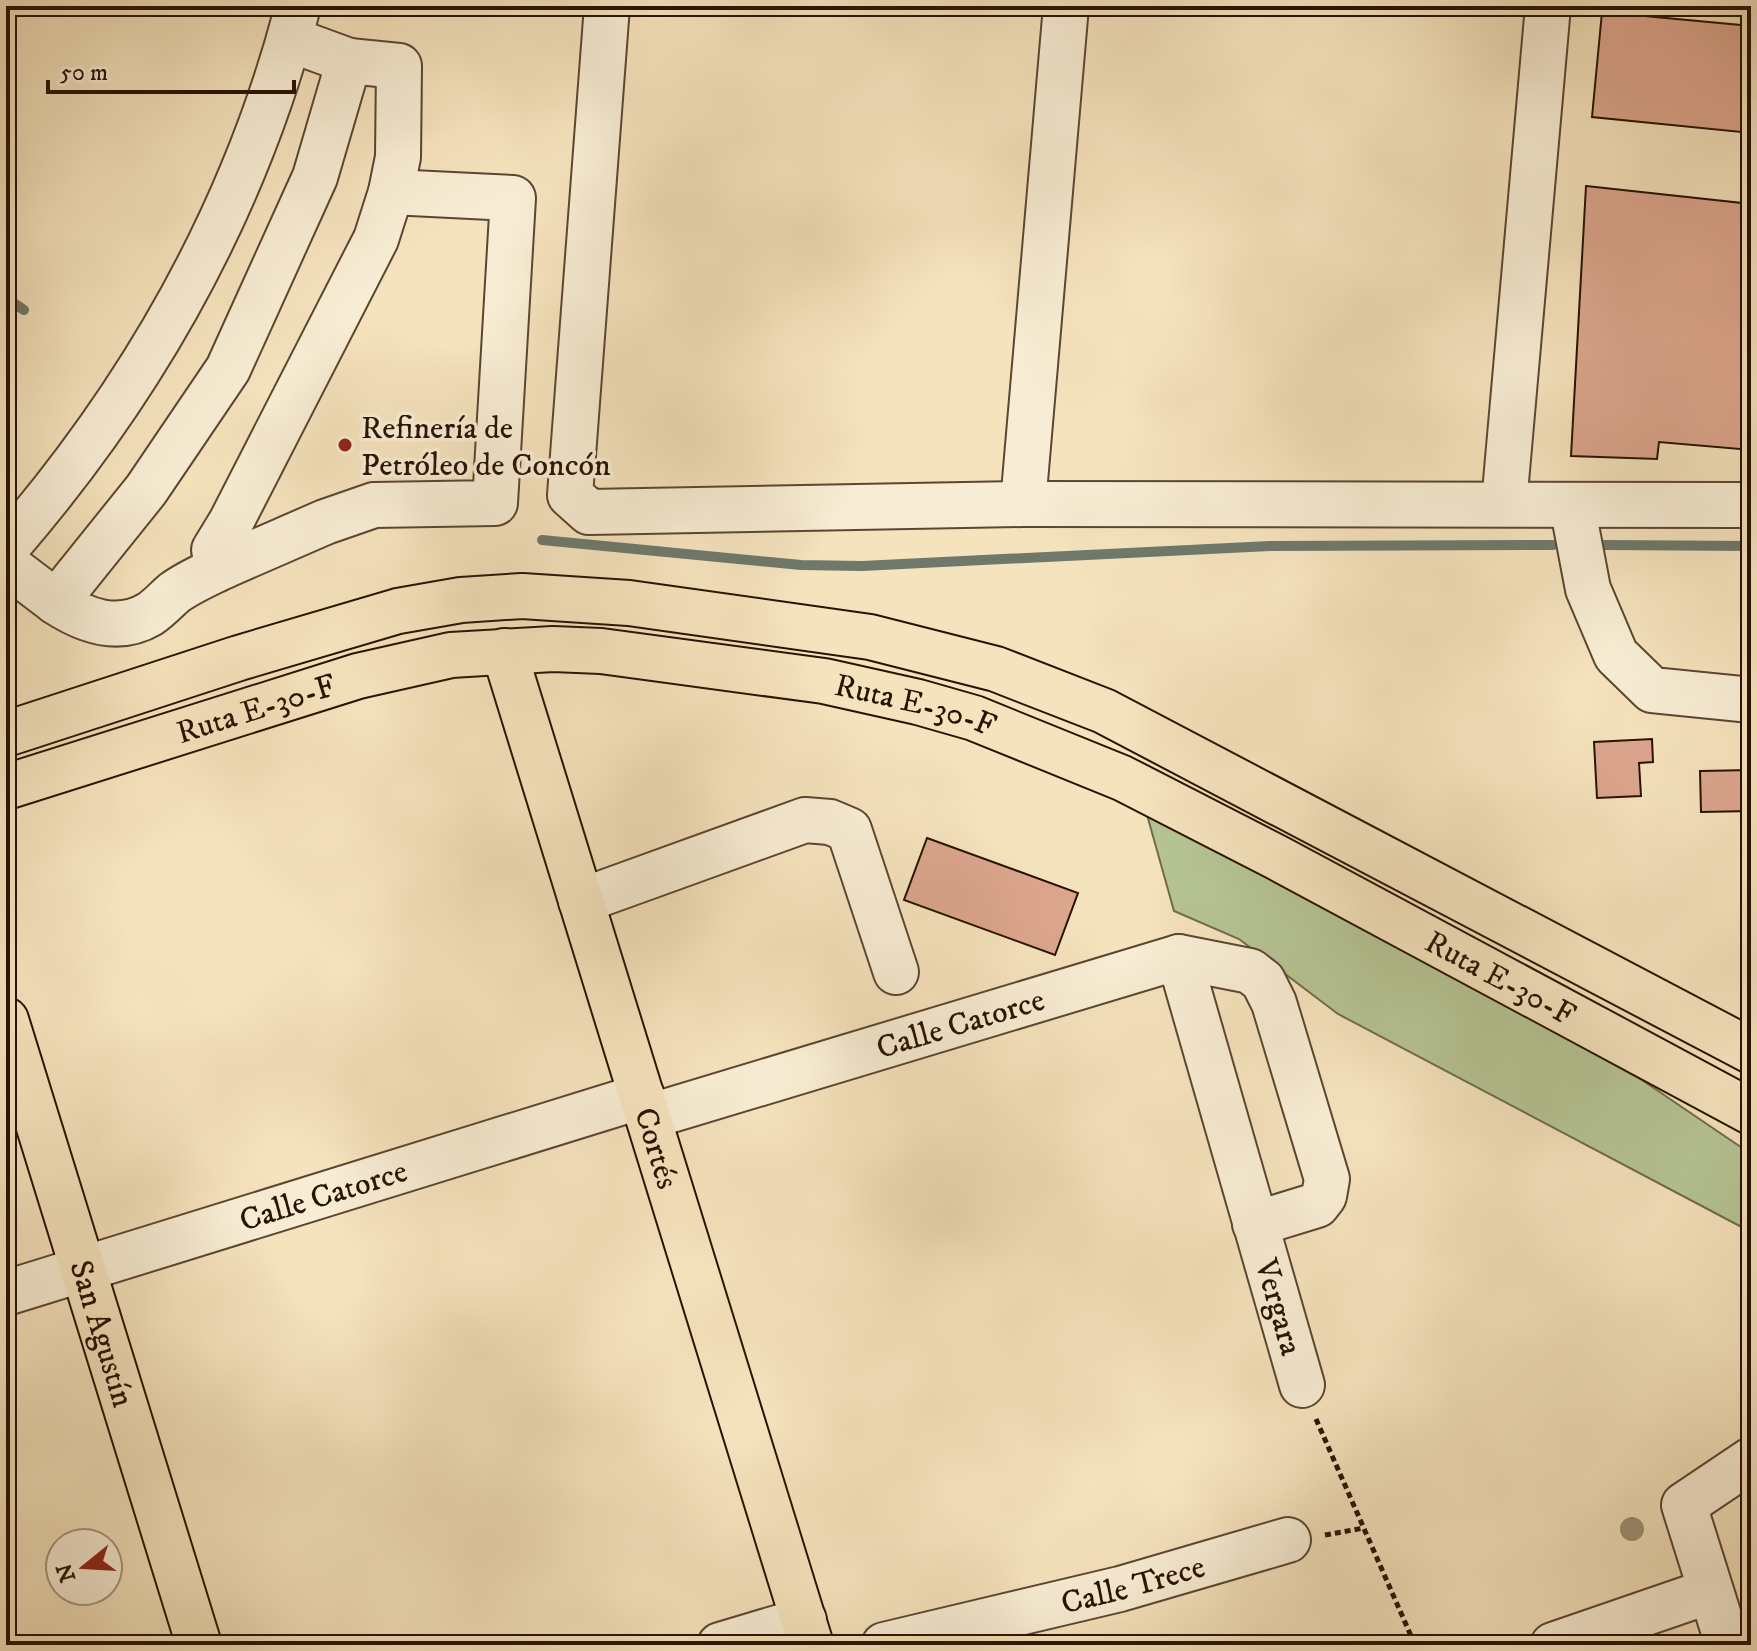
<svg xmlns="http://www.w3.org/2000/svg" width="1757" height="1651" font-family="'IM FELL DW Pica',serif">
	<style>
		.green { fill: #b6c595; stroke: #6f6c4c; stroke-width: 2 }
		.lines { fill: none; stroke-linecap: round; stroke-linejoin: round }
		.stream { stroke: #6e796c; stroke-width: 10 }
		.building { fill: #dca68d; stroke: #281203; stroke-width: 2 }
		.minor-casing { stroke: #5b4632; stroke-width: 48 }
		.major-casing { stroke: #281203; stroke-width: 48 }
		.highway-casing { stroke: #281203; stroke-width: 48 }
		.path { stroke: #281203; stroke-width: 5; stroke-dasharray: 6 4; stroke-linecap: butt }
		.minor { stroke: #f8edd4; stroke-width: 44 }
		.major { stroke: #f5e3bd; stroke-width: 44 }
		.highway { stroke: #f5e3bd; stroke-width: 44 }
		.tree { fill: #a09373 }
		.poi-dot { fill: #8f2418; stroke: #f8edd4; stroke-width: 3 }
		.labels { text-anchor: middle; stroke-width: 7; stroke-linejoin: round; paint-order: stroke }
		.poi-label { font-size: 32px; fill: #281203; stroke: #f8edd4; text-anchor: start }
		.street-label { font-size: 32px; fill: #281203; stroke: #f8edd4 }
	</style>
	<rect width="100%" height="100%" fill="#f5e3bd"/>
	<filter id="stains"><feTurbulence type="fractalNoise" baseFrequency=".0025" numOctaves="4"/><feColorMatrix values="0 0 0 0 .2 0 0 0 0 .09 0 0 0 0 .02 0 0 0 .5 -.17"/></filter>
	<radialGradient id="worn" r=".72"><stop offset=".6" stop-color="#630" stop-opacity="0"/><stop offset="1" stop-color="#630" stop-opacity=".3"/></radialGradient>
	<polygon class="green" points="1144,804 1642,1080 1751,1154 1751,1232 1338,1014 1239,939 1174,911"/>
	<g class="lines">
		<g class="stream">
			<polyline points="6,298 24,310"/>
			<polyline points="542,540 801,565 862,566 1270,546 1553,545"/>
			<polyline points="1605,545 1751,546"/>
		</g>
	</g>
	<g class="building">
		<polygon points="1602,12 1751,26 1751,133 1592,117"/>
		<polygon points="1586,186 1751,204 1751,450 1659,442 1657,459 1571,456"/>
		<polygon points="1652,739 1653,762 1639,763 1641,796 1597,798 1594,742"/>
		<polygon points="1751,770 1751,811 1701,812 1700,771"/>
		<polygon points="927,838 1078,893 1055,955 904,900"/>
	</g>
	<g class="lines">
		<g class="minor-casing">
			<g id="minor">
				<polyline points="607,6 570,495 589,512 1023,504 1751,505"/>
				<polyline points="1023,504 1066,6"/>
				<polyline points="1504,504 1548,6"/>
				<polyline points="1572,505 1588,589 1616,655 1652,690 1751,700"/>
				<path d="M6,548c138,-159 239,-337 292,-542"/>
				<polyline points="6,564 56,602 146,490 228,369 315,177 349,61 289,39"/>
				<polyline points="224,566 325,522 374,505 495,503 513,198 391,192"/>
				<path d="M56,602c29,19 62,31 94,12 9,-6 16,-14 24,-21 15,-11 34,-19 50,-27l-10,-16 17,-28 145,-283 15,-47 7,-35 1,-91 -50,-5"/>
				<polyline points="581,901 805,820 830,822 849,830 896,972"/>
				<path id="s1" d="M1179,957l123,428"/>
				<path id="s2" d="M648,1117l531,-160 71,14 13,10 11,22 53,176 -3,17 -7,9 -62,19"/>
				<path id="s3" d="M6,1293l636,-197"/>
				<polyline points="720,1645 804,1620"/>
				<path id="s4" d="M884,1645l236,-56 168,-49"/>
				<polyline points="1553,1645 1710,1591"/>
				<polyline points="1728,1645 1684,1505 1751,1460"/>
			</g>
		</g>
		<g class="major-casing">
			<g id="major">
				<path id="s5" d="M504,651l307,994"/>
				<path id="s6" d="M6,1020l193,625"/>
			</g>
		</g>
		<g class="highway-casing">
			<g id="highway">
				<polyline points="6,734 239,658 398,611 461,600 522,596 629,603 870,637 996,669 1104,711 1751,1051"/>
				<path id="s7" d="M6,787l352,-111 93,-21 102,-6 48,2 223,30 94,21 56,16 148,60 156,80 473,254"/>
			</g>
		</g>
		<g class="path">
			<polyline points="1316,1419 1415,1645"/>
			<polyline points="1325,1535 1364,1528"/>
		</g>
		<use href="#minor" class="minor"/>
		<use href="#major" class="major"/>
		<use href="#highway" class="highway"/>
	</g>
	<circle class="tree" cx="1632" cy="1529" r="12"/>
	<circle class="poi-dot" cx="345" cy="445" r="8"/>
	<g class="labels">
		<g class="poi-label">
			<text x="361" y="438">Refinería de<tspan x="361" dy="37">Petróleo de Concón</tspan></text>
		</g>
		<g class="street-label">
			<text dy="11" stroke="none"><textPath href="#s7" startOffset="934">Ruta E-30-F</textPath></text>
			<text dy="11" stroke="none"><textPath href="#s7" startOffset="262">Ruta E-30-F</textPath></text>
			<text dy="11" stroke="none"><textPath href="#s7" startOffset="1582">Ruta E-30-F</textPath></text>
			<text dy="11" stroke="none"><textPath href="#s2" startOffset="326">Calle Catorce</textPath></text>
			<text dy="11" stroke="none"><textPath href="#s5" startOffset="520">Cortés</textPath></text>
			<text dy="11" stroke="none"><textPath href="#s3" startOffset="332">Calle Catorce</textPath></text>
			<text dy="11" stroke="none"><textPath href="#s1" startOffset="364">Vergara</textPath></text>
			<text dy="11" stroke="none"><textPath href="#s6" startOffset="328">San Agustín</textPath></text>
			<text dy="11" stroke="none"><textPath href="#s4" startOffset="256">Calle Trece</textPath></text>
		</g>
	</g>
	<rect width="1757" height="1651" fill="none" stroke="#f5e3bd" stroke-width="32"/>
	<rect x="8" y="8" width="1741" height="1635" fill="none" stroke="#281203" stroke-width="4"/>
	<rect x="16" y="16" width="1725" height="1619" fill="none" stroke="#281203" stroke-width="2"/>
	<g transform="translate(84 1567) rotate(252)"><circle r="38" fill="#f8edd4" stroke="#a59580" stroke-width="2"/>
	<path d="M0-6L14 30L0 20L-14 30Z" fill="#8f2418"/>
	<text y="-12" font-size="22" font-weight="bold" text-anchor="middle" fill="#281203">N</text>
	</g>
	<path d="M48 80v12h246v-12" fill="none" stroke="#281203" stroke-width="4"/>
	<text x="60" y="80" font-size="24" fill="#281203" stroke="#f8edd4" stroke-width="6" paint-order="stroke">50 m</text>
	<rect width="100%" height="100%" filter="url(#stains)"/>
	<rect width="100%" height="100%" fill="url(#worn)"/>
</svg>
